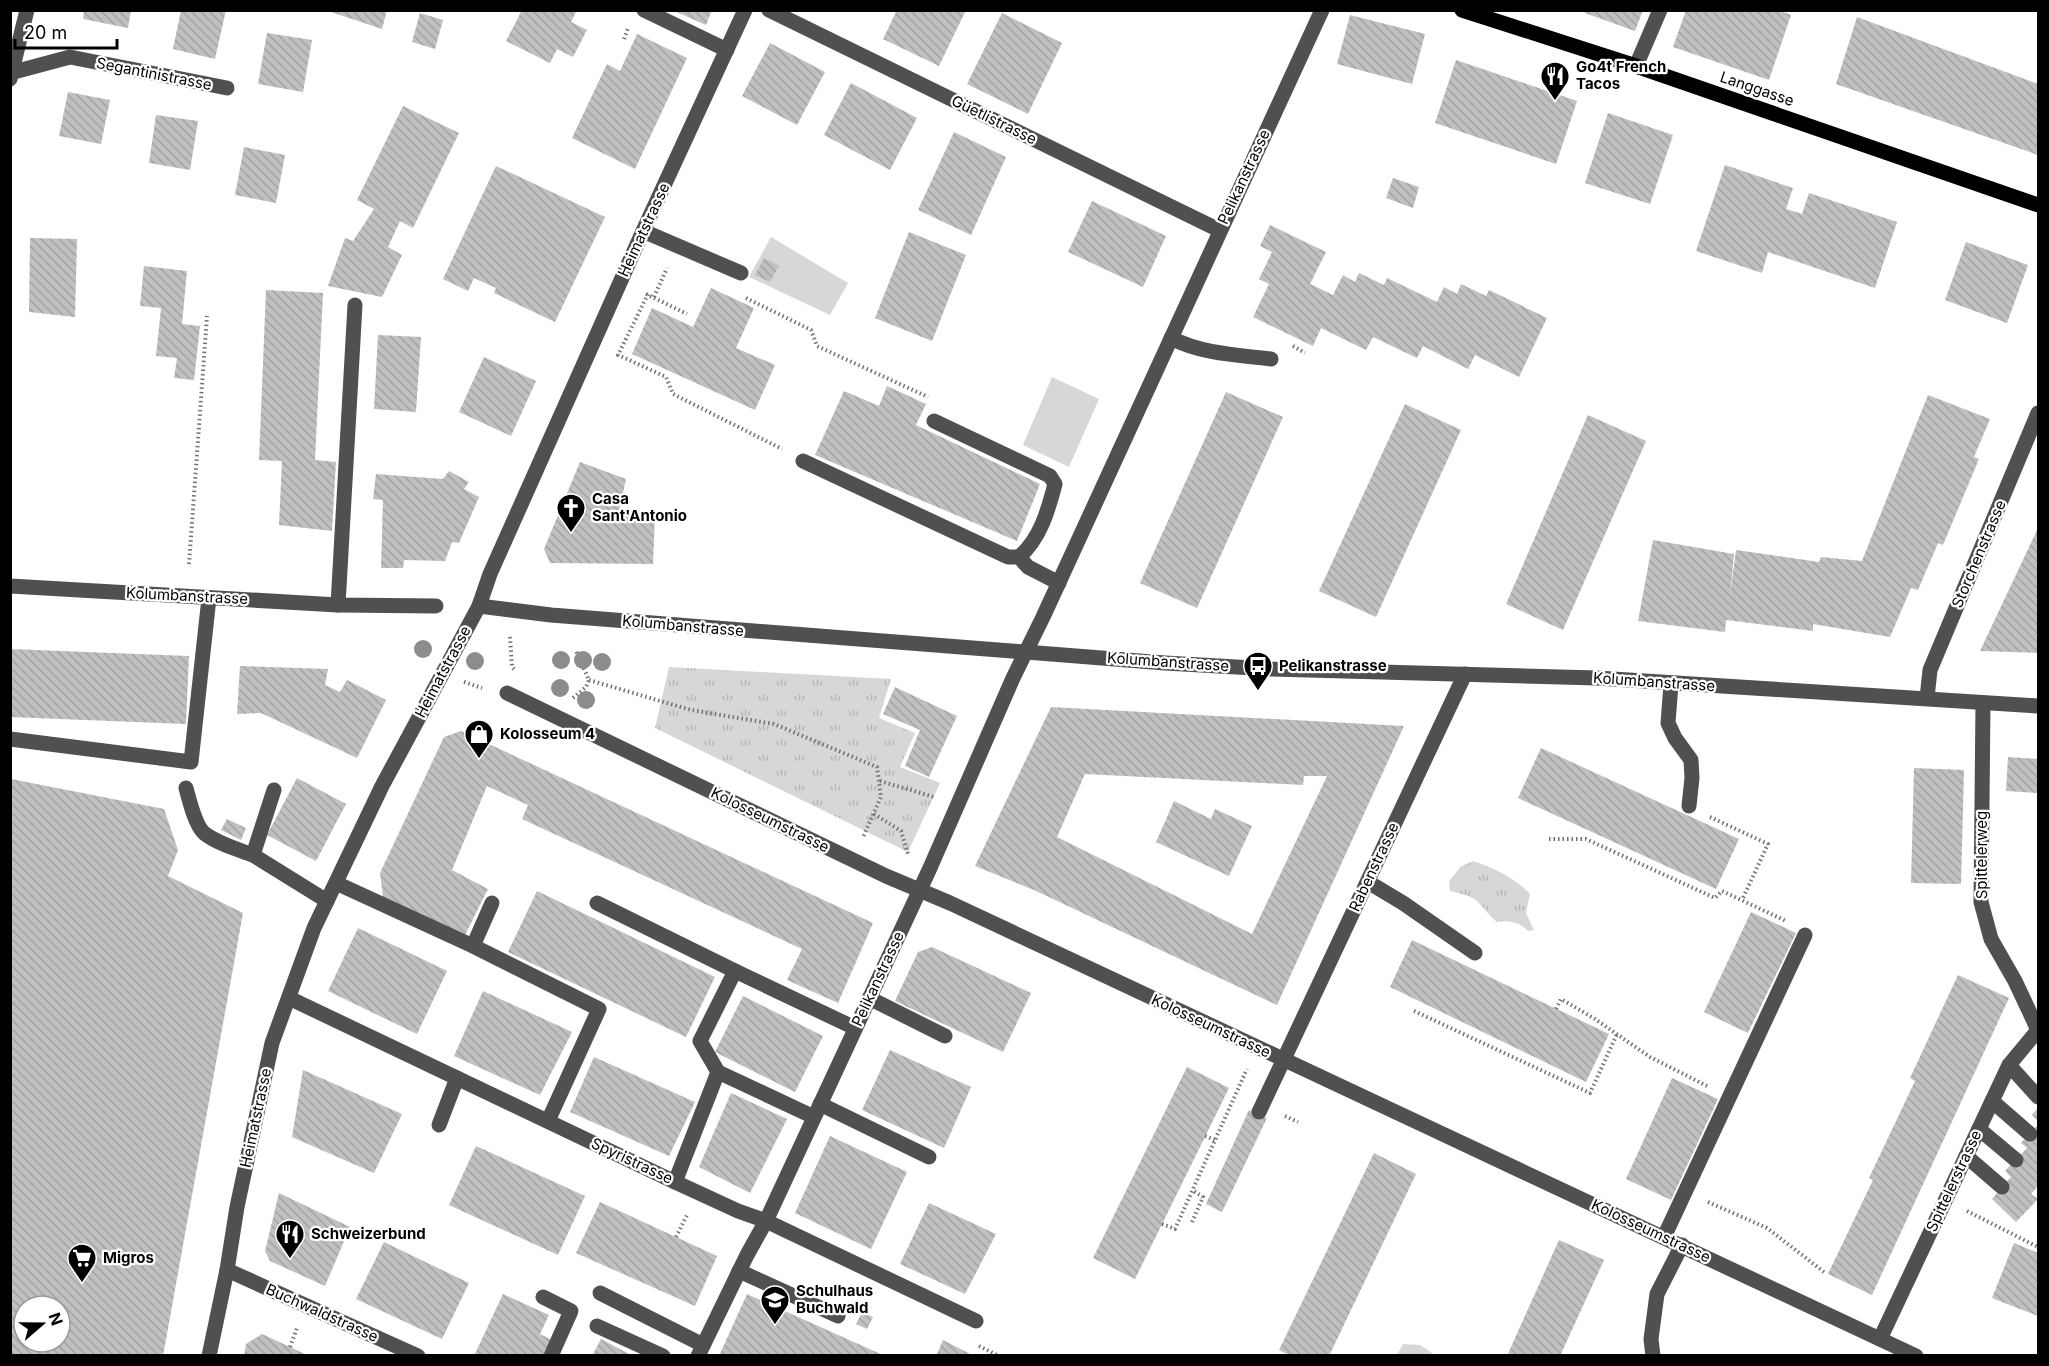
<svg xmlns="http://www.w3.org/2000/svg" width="2049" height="1366" font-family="Inter,sans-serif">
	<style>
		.park { fill: url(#park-tufts) }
		.garden { fill: #d7d7d7 }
		.building { fill: url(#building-back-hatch); fill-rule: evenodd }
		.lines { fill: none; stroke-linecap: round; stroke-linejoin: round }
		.path { stroke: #727272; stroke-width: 4; stroke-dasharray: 1.5 3; stroke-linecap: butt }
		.minor { stroke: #505050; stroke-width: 15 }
		.major { stroke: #000; stroke-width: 15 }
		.tree { fill: #8c8c8c }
		.labels { text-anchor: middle; stroke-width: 4.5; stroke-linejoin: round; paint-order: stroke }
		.poi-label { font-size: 15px; font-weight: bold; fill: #000; stroke: #fff; text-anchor: start }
		.street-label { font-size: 15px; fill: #000; stroke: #fff }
	</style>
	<defs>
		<pattern id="park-tufts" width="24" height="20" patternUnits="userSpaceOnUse" patternTransform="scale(1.5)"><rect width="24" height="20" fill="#d7d7d7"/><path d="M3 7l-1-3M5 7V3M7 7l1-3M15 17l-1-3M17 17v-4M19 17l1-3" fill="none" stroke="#b7b7b7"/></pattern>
		<pattern id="building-back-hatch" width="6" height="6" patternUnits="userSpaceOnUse" patternTransform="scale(1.5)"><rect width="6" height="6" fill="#c0c0c0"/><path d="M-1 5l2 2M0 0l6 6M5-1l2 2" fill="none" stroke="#a3a3a3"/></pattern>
	</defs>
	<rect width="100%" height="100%" fill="#fff"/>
	<g class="park">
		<polygon points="669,667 891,679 879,718 915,733 900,767 940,783 908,852 655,728"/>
		<path d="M1473,861c21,7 42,17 57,33l-4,19 8,17 -6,1c-8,-9 -20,-11 -31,-9 -8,-6 -11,-12 -18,-19 -7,-8 -19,-9 -29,-12l-1,-9 11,-15z"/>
		<polygon points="1403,1344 1420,1345 1435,1355 1397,1355"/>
	</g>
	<g class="garden">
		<polygon points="771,237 848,283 830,315 749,277"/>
		<polygon points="1052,377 1099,399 1069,467 1023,445"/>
	</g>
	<g class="building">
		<polygon points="84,10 131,10 128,28 83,19"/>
		<polygon points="181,10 226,10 215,59 173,49"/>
		<polygon points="325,10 387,10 382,29"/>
		<polygon points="522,10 577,10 571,22 587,30 573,57 557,49 550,63 506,41"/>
		<polygon points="672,10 712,10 706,25"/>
		<polygon points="897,10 966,10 939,66 883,39"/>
		<polygon points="1586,10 1643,10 1635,31 1585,13"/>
		<polygon points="1686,10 1777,10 1791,15 1769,80 1673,47"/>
		<polygon points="420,13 443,20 435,49 412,42"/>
		<polygon points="1002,13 1062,43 1028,114 967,84"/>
		<polygon points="1350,15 1425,34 1412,84 1337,64"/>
		<polygon points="1857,17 2038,84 2038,155 1836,84"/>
		<polygon points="267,33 312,40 303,92 258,84"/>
		<polygon points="637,34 687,58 635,169 572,138 607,64 620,71"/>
		<polygon points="770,43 825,72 797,125 742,96"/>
		<polygon points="1456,60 1577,101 1556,164 1435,123"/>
		<polygon points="851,83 917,118 890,170 824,135"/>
		<polygon points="68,92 110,100 101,144 59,136"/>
		<polygon points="403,106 459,133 413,228 400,221 388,247 402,255 382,297 328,286 345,238 353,241 374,209 357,200"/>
		<polygon points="1608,113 1673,135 1650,204 1585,183"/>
		<polygon points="156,115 198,121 190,170 149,163"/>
		<polygon points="954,132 1006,157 971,235 918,210"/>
		<polygon points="244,147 285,155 276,203 235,195"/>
		<polygon points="1725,165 1793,188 1786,209 1802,214 1809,193 1897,222 1875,288 1768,252 1762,273 1696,251"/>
		<polygon points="496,166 605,217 555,322 494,293 496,288 474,278 468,291 443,279"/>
		<polygon points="1393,178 1419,187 1413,208 1386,198"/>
		<polygon points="1092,201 1166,236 1143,287 1068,252"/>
		<polygon points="1270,225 1326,252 1310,284 1333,295 1343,275 1355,282 1359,273 1384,285 1387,278 1437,302 1444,287 1457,294 1461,284 1486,296 1489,290 1547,318 1519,377 1475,355 1468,369 1423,346 1417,358 1373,337 1366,350 1321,328 1313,346 1253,317 1269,284 1259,279 1272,252 1260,246"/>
		<polygon points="909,232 966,255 932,341 875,318"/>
		<polygon points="30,238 77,239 75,317 29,312"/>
		<polygon points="1966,242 2028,265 2007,323 1945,300"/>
		<polygon points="764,258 779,266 770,282 755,275"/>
		<polygon points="144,266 187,271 182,324 200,326 194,380 174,378 177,358 156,356 161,308 140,306"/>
		<polygon points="711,288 754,308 736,348 775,365 755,410 632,354 652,308 693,327"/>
		<polygon points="266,290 323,293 315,460 336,462 332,531 279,525 282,461 259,460"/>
		<polygon points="378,335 421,337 416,412 374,409"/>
		<polygon points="484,357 536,381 511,436 459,412"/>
		<polygon points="887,386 926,404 916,425 1040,484 1017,541 815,455 844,391 879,406"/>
		<polygon points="1226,392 1283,417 1197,608 1140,583"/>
		<polygon points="1928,395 1990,419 1974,457 1979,459 1943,545 1938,543 1918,590 1911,588 1890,637 1813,624 1813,631 1726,620 1725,632 1638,621 1653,540 1734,554 1730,596 1736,550 1819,562 1821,557 1862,561"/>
		<polygon points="1405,404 1461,430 1376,617 1319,591"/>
		<polygon points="1588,415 1646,441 1563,630 1506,604"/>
		<polygon points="580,462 626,479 619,511 655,514 653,564 550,563 544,549"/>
		<polygon points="449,471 469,482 464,489 479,497 459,543 452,542 445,561 404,560 403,568 381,568 383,500 373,499 376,474 443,479"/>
		<polygon points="2038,528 2038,653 1980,651"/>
		<polygon points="10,649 189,656 186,724 10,717"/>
		<polygon points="240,666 328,669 325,685 340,692 347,680 386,700 357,758 261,713 237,714"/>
		<polygon points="895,687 957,716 929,777 905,766 920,730 883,714"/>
		<path d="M1051,707l353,19 -127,279 -243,-115 -59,-24zM1085,774l218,11 1,-9h23l-75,158 -195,-97z"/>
		<polygon points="461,731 873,923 838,1003 787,980 802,949 522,819 528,805 487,786 452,870 488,889 465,935 383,897 380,873 444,737"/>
		<polygon points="1541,748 1739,839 1716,889 1518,798"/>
		<polygon points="2008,757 2038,759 2038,793 2006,791"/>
		<polygon points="1914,768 1964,770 1961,884 1911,883"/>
		<polygon points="297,778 346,804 316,861 267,835"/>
		<path d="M11,779l153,30 14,41 -10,26 75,37 -80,443h-153zM24,1306h36v36h-36z"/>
		<polygon points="1174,801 1211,819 1215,809 1252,826 1229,876 1156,842"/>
		<polygon points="227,819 246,828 241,840 221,830"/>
		<polygon points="537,891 715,977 686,1037 508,952"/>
		<polygon points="1751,912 1796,933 1748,1033 1704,1012"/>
		<polygon points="358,928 447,971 417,1034 328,991"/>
		<polygon points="1412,940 1609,1034 1586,1082 1390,987"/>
		<polygon points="932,947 1031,993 1003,1052 895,1001 918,952"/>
		<polygon points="1958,975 2009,998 1872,1295 1828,1274 1873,1180 1869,1178 1915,1081 1910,1078"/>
		<polygon points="483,991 572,1032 540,1095 454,1056"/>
		<polygon points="743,996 823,1036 795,1092 715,1052"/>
		<polygon points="890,1050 971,1087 944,1148 862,1110"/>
		<polygon points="594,1057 695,1102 669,1156 570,1112"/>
		<polygon points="1187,1067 1229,1088 1135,1279 1093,1258"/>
		<polygon points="303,1070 402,1114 374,1173 292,1137"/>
		<polygon points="1672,1078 1718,1099 1671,1200 1626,1179"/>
		<polygon points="731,1093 787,1119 750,1193 699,1167"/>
		<polygon points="2038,1108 2038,1121 2032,1115"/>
		<polygon points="1249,1110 1267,1118 1222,1212 1206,1204"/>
		<polygon points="2038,1125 2038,1186 2031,1194 2038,1199 2016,1222 1992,1199 2011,1177 2005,1171 2027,1148 2021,1143"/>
		<polygon points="830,1136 907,1172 871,1249 795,1213"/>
		<polygon points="476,1146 585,1196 558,1255 449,1205"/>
		<polygon points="1374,1153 1416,1174 1329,1356 1291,1356 1279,1350"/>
		<polygon points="279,1193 350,1227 325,1286 270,1261 265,1251"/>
		<polygon points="600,1202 717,1256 695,1306 576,1253"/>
		<polygon points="929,1203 996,1234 965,1294 900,1264"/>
		<polygon points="1559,1240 1604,1260 1560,1356 1507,1356"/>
		<polygon points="384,1242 469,1283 442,1339 356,1299"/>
		<polygon points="2014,1243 2038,1253 2038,1316 1992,1298"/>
		<polygon points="503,1294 549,1315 540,1334 552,1340 544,1356 474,1356"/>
		<polygon points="747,1294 885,1356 719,1356"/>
		<polygon points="862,1312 873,1317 867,1329 856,1324"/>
		<polygon points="262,1334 290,1347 309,1356 244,1356 246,1344"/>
		<polygon points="601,1339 633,1356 592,1356"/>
		<polygon points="943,1340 974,1356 936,1356"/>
	</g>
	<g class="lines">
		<g class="path">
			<polyline points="624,39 628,28"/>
			<polyline points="646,294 687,314"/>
			<polyline points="648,294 618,355 666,377 673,394 782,449"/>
			<polyline points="654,297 667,268"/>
			<polyline points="746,298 811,330 817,346 928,397"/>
			<polyline points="1293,346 1305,353"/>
			<polyline points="189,564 207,316"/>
			<polyline points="510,637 512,667 514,669"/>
			<polyline points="589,680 691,710 774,724 877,767 881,797 863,837"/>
			<polyline points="464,682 482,688"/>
			<polyline points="573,698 586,687 589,680 576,651"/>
			<polyline points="880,781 934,797"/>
			<polyline points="874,814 901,831 908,854"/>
			<polyline points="1710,817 1768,844 1742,900"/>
			<polyline points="1549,839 1586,839 1715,898 1722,891 1786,921"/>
			<polyline points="1556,1009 1561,999 1595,1019 1650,1057 1707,1086"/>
			<polyline points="1414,1011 1590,1093 1617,1034"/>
			<polyline points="1285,1116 1298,1122"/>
			<polyline points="1205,1136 1215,1140"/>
			<polyline points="1708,1202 1767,1228 1824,1272"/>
			<polyline points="1967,1211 2038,1247"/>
			<polyline points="1192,1222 1203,1197 1192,1190"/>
			<polyline points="1162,1224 1175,1229 1247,1069"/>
			<polyline points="676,1237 688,1213"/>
			<polyline points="979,1346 999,1356"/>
			<polyline points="290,1347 297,1328"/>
		</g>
		<g class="minor">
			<polyline points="644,10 727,50"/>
			<polyline points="769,10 1219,230"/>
			<polyline points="1636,66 1660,10"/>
			<polyline points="10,73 70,57 227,88"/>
			<polyline points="10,79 27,10"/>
			<polyline points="643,231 741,273"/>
			<path d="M1171,338c31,16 66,17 100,21"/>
			<path d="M934,421l116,55 5,8c-7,27 -15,55 -36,73"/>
			<polyline points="803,461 1008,557 1019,557 1028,567 1059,583"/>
			<polyline points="10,586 338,605 436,606"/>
			<polyline points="338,605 355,305"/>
			<polyline points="479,606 551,615 1165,663 1272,669 1597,678 2038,706"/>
			<polyline points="1671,684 1668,723 1675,738 1691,760 1692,778 1689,806"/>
			<path d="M507,693l379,183 64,27c322,152 644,301 966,453"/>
			<polyline points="1927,698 1930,670 2038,413"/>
			<polyline points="1983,703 1981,902 1991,939 2015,981 2038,1030"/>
			<polyline points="10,739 191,762 209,598"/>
			<path d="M186,788c3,11 9,37 18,45 14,11 33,16 49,22"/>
			<polyline points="274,790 253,855 327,901"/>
			<polyline points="1368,882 1403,903 1475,953"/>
			<polyline points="336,883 473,946 492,903"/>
			<polyline points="597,903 735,971"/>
			<polyline points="473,946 599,1009 548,1121"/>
			<polyline points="289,998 675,1182 738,1211 766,1221 976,1321"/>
			<polyline points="869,998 945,1036"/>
			<polyline points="2009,1065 2038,1097"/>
			<polyline points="718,1072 700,1041 735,971 855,1028"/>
			<polyline points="1992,1101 2030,1134"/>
			<polyline points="820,1104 929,1157"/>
			<polyline points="1259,1112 1465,674"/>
			<polyline points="439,1125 457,1078"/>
			<polyline points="1979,1129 2016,1160"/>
			<polyline points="1966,1156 2002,1187"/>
			<polyline points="675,1182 718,1072 814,1117"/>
			<polyline points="1664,1237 1805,935"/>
			<polyline points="227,1270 418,1356"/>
			<polyline points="739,1271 838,1316"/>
			<polyline points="600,1293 703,1345"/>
			<polyline points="543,1297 571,1311 551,1356"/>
			<polyline points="597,1326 663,1356"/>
			<polyline points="1880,1339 2009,1065 2038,1030"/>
			<polyline points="209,1356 227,1270 237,1207 272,1043 314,928 382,786 479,606 490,574 643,231 745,10"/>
			<polyline points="698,1356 747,1255 766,1221 930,868 1013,678 1043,617 1322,10"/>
			<polyline points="1653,1356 1651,1339 1657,1294 1682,1245"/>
		</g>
		<polyline class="major" points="1462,10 1636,66 2038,205"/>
	</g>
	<g class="tree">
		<circle cx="423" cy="649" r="9"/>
		<circle cx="561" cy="660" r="9"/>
		<circle cx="583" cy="660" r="9"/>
		<circle cx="475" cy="661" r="9"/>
		<circle cx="602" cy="662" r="9"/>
		<circle cx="560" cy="688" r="9"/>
		<circle cx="586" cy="700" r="9"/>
	</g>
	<defs>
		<g id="restaurant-pin" transform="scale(1.5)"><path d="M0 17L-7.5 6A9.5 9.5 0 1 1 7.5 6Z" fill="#000" stroke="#fff"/><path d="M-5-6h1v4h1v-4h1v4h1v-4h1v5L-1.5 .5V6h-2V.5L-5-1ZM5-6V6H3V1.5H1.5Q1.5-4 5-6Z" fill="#fff"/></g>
		<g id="church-pin" transform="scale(1.5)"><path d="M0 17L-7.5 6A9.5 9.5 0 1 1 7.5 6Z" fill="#000" stroke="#fff"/><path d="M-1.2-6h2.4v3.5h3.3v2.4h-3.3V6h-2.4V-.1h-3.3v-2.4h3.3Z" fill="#fff"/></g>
		<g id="bus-pin" transform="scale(1.5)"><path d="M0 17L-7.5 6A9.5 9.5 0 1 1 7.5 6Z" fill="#000" stroke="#fff"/><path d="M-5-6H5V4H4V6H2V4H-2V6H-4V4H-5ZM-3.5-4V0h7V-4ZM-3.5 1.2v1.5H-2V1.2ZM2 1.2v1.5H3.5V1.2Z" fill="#fff"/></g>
		<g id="shop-pin" transform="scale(1.5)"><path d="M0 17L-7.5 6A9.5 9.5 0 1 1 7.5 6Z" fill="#000" stroke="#fff"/><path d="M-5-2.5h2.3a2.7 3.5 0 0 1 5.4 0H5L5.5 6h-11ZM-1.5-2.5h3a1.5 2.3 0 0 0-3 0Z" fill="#fff"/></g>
		<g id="supermarket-pin" transform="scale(1.5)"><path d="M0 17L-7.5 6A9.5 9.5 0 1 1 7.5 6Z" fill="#000" stroke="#fff"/><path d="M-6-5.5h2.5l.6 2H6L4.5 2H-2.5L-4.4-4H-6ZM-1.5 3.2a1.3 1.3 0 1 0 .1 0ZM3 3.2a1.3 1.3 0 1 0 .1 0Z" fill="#fff"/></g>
		<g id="school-pin" transform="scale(1.5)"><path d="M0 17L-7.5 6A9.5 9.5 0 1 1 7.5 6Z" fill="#000" stroke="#fff"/><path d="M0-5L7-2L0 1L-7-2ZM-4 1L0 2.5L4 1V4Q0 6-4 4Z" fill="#fff"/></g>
	</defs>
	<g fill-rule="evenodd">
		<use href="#restaurant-pin" x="1555" y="76"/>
		<use href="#church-pin" x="571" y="508"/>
		<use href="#bus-pin" x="1258" y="666"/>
		<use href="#shop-pin" x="479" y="734"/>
		<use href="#restaurant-pin" x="290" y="1234"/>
		<use href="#supermarket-pin" x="82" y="1258"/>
		<use href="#school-pin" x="775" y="1300"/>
	</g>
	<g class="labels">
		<g class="poi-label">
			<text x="1576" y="72">Go4t French<tspan x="1576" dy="17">Tacos</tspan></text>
			<text x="592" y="504">Casa<tspan x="592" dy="17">Sant'Antonio</tspan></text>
			<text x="1279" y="671">Pelikanstrasse</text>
			<text x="500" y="739">Kolosseum 4</text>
			<text x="311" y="1239">Schweizerbund</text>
			<text x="103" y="1263">Migros</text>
			<text x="796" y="1296">Schulhaus<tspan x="796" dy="17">Buchwald</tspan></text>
		</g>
		<g class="street-label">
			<text transform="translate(154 74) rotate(11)" y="5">Segantinistrasse</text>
			<text transform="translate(1757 89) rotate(19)" y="5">Langgasse</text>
			<text transform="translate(994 120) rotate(26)" y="5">Güetlistrasse</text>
			<text transform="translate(1244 177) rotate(-65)" y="5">Pelikanstrasse</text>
			<text transform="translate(644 230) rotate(-65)" y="5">Heimatstrasse</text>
			<text transform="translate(1979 554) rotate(-67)" y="5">Storchenstrasse</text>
			<text transform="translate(187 596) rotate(3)" y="5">Kolumbanstrasse</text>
			<text transform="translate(683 626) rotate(5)" y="5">Kolumbanstrasse</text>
			<text transform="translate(1168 662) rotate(4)" y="5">Kolumbanstrasse</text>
			<text transform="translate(443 672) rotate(-62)" y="5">Heimatstrasse</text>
			<text transform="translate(1654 682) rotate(4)" y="5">Kolumbanstrasse</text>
			<text transform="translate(770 820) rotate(26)" y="5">Kolosseumstrasse</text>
			<text transform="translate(1982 855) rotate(-90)" y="5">Spittelerweg</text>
			<text transform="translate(1374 867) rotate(-65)" y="5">Rabenstrasse</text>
			<text transform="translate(878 979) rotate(-65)" y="5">Pelikanstrasse</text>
			<text transform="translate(1211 1026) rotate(25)" y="5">Kolosseumstrasse</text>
			<text transform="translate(256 1118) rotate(-78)" y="5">Heimatstrasse</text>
			<text transform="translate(632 1161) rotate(25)" y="5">Spyristrasse</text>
			<text transform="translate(1954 1181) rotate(-65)" y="5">Spittelerstrasse</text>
			<text transform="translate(1651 1231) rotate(25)" y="5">Kolosseumstrasse</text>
			<text transform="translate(322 1313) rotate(24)" y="5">Buchwaldstrasse</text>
		</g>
	</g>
	<rect width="2049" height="1366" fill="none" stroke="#000000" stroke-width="24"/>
	<g transform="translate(42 1324) rotate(70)"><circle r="28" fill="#ffffff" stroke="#999999" stroke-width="1.5"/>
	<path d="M0-4.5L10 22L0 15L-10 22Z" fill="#000000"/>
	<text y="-9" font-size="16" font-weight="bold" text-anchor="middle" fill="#000000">N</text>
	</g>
	<path d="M15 39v9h102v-9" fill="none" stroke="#000000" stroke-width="3"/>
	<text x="24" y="39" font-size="18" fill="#000000" stroke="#ffffff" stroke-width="4.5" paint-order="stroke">20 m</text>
</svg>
